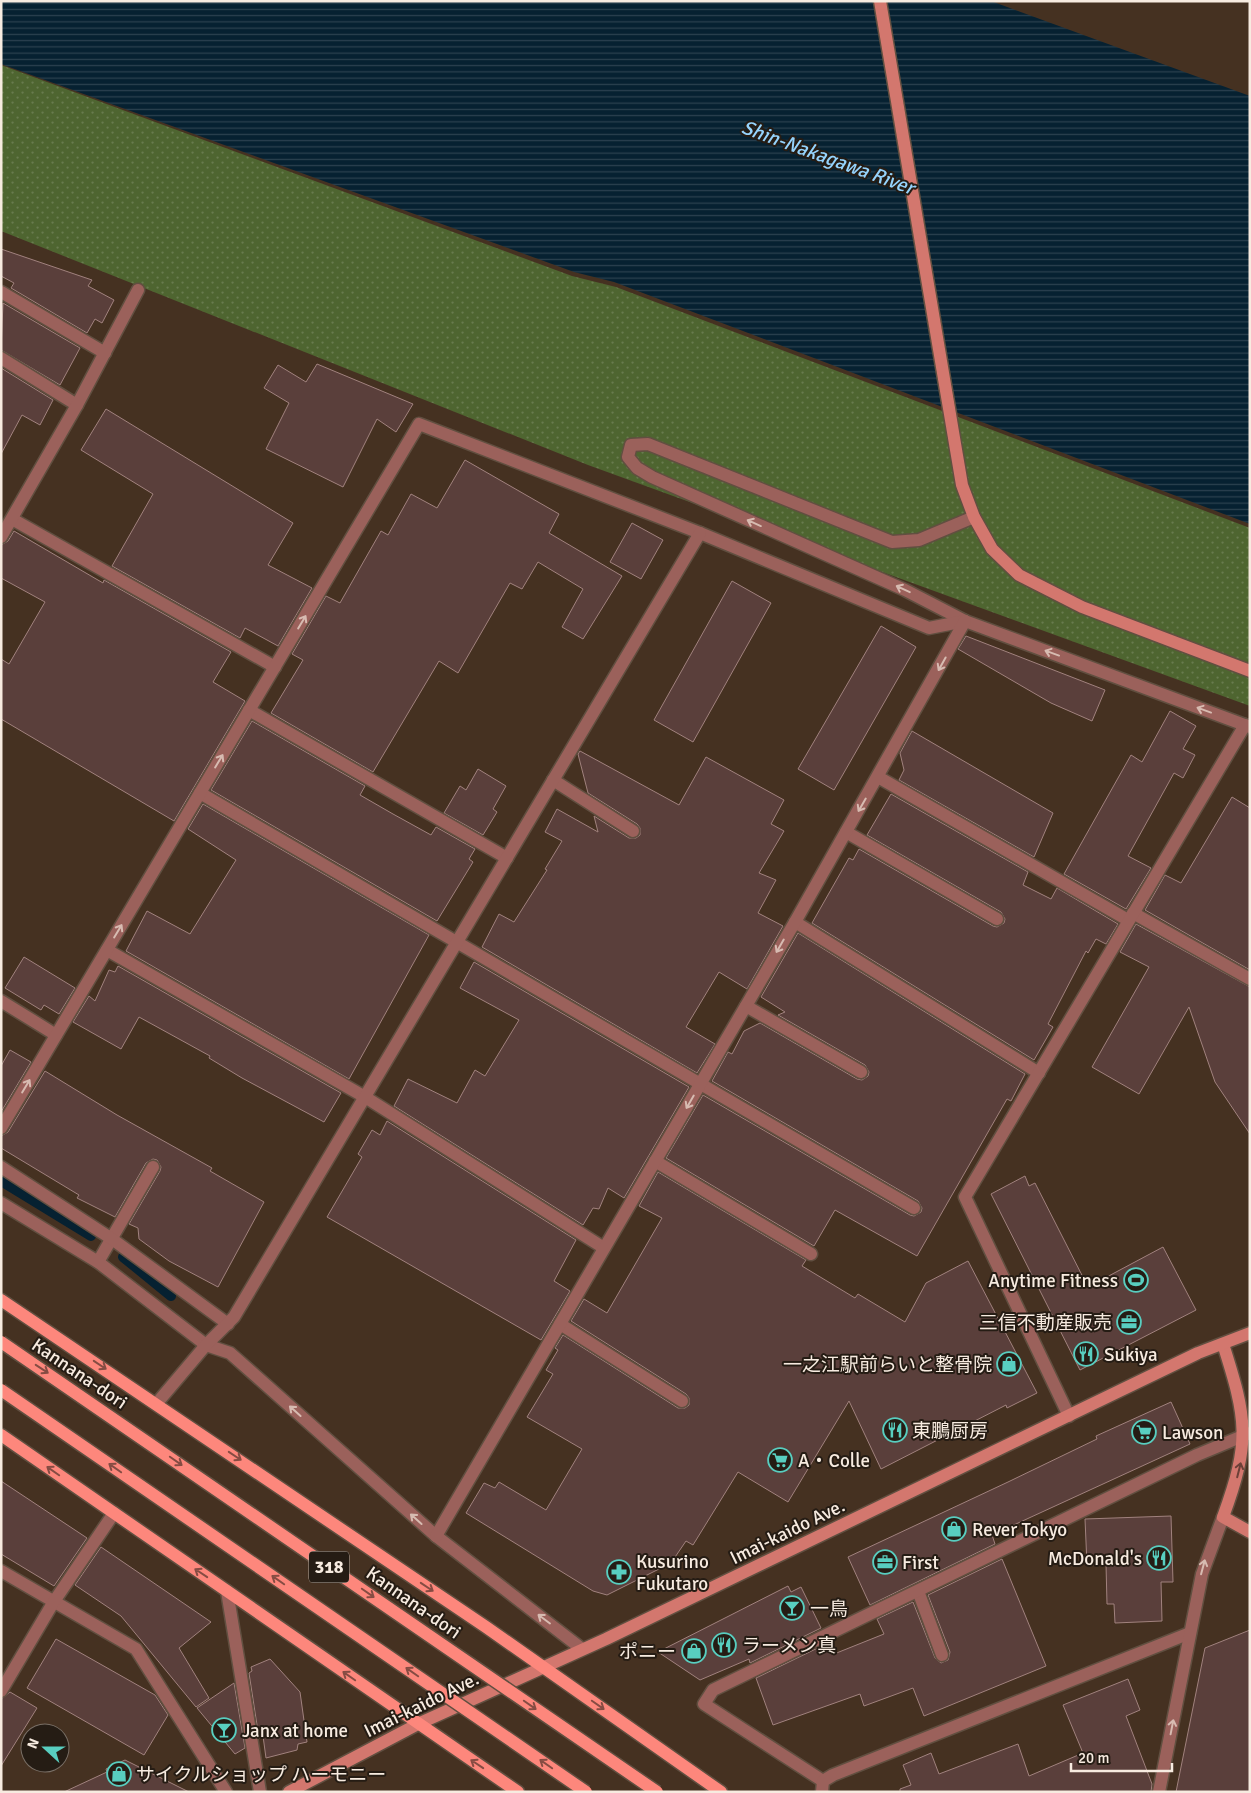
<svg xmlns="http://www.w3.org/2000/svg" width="1251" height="1793" font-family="Signika,'Noto Sans JP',sans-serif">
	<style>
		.grass { fill: url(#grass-dots) }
		.water { fill: url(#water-rules) }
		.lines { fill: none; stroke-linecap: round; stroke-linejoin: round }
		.stream { stroke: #062131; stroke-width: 10 }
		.building { fill: #5a3f3b; stroke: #a1827e }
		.lane-casing { stroke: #614f40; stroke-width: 15 }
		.street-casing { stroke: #614f40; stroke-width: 15 }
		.secondary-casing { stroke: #614f40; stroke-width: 15 }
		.primary-casing { stroke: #614f40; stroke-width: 15 }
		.lane { stroke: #9b615b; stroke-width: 12 }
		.street { stroke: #9b615b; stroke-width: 12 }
		.secondary { stroke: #d3776e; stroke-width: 12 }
		.primary { stroke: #fd877c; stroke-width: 12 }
		.primary-bridge-casing { stroke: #614f40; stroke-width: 15; stroke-linecap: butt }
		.primary-bridge { stroke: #fd877c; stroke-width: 12 }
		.oneway { stroke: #d7bbb1 }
		.oneway2 { stroke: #864c43 }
		.oneway3 { stroke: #6b4038 }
		.labels { text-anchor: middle; stroke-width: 4; stroke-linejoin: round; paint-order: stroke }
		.shield { fill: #251c14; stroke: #b8ada3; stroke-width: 1 }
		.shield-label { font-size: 18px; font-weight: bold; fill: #f7ebe0 }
		.poi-label { font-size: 19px; fill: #f7ebe0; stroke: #251c14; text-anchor: start }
		.street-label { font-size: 19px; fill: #f7ebe0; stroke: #251c14 }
		.water-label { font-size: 20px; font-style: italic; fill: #95d3fc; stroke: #251c14 }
	</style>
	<defs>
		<pattern id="grass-dots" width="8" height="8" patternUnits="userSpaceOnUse" patternTransform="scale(1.25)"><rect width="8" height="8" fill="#4e6530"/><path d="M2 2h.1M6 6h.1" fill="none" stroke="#687b4e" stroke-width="1.8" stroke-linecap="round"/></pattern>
		<pattern id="water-rules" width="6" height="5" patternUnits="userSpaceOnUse" patternTransform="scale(1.25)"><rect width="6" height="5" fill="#062131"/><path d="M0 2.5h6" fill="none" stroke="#2b414f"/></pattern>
	</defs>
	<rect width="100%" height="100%" fill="#453121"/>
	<polygon class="grass" points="1,65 572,276 616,287 1250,528 1250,706 588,465 1,231"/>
	<polygon class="water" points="1,1 991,1 1250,96 1250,524 614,282 574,272 1,64"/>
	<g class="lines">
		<g class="stream">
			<polyline points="1,1181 91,1236"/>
			<polyline points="123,1257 171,1296"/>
		</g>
	</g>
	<g class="building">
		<polygon points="1,249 92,280 88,286 114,300 102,323 95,319 87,333 11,288 14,283 1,276"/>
		<polygon points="3,303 80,348 60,385 1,350"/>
		<polygon points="317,364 413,404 396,432 377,419 343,487 266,449 289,403 264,388 278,365 306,382"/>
		<polygon points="1,368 53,400 40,425 22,415 1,454"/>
		<polygon points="106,409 293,523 268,565 312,588 278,646 245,628 240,638 112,566 153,494 81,450"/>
		<polygon points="465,460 559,514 549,533 622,576 583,639 562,627 583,589 538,562 522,589 510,583 458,673 439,661 373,772 271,713 303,660 292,654 326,596 340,603 381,531 388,535 411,494 437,508"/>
		<polygon points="632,523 663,540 641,579 610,562"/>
		<polygon points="14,531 103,583 104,580 231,652 213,682 245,701 174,821 1,719 1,659 9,664 45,602 1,578 1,545 8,541"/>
		<polygon points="732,581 771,603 693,742 654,720"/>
		<polygon points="881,626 916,647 834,790 798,769"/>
		<polygon points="966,636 1105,690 1092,721 1051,703 958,649"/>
		<polygon points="1170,711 1196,726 1183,749 1195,755 1183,778 1174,773 1128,856 1151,868 1126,909 1064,874 1131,755 1142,762"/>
		<polygon points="252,721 365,786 360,795 393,814 431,835 436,827 475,849 469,859 473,862 437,921 211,790"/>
		<polygon points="912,731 1053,813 1034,857 899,780 904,770 900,753"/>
		<polygon points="580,751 679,805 706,757 784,800 771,824 784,831 759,873 776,880 758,913 783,926 747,989 719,972 686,1027 715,1044 697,1073 482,947 499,914 514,922 547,870 545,869 562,841 545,832 557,809 598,832 594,816 629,838 636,838 640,835 640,828 637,824 588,793 578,754"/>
		<polygon points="478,769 506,786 493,809 497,812 483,835 444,813 460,786 466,790"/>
		<polygon points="891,794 1028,872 1023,885 1051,899 1057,888 1118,924 1106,944 1096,939 1088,953 1086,951 1048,1024 1053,1027 1034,1060 812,923 849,858 853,860 859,849 993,926 997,927 1004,923 1005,919 1001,912 867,835"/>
		<polygon points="1232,797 1250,808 1250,970 1145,910 1165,875 1181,883"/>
		<polygon points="203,804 429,935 349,1079 126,951 147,911 190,934 236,860 188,829"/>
		<polygon points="1136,924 1250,987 1250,1134 1215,1082 1189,1007 1139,1094 1092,1067 1149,967 1120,952"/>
		<polygon points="798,933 1025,1074 1011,1101 1007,1099 917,1256 835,1210 814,1246 666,1158 703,1095 910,1215 914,1216 921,1212 922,1208 918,1201 712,1081 728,1052 732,1054 744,1031 760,1023 857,1079 862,1080 868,1076 869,1072 865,1065 778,1015 785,1012 761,997"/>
		<polygon points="24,957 75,988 59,1014 44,1005 41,1010 5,988"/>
		<polygon points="474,962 689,1087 624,1198 608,1188 599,1209 593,1208 583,1225 394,1106 408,1079 457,1103 475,1070 485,1076 519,1020 460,988"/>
		<polygon points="118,966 341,1093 324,1122 242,1078 209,1058 210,1056 139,1017 121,1049 73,1022 89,996 95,1001 109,970 115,972"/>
		<polygon points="10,1050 31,1062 1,1112 1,1066"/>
		<polygon points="45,1071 117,1115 212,1168 210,1171 264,1202 218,1287 169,1261 139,1239 138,1228 129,1224 160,1171 161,1167 157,1160 153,1159 146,1163 115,1217 77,1198 79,1195 1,1148 1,1136 8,1132"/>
		<polygon points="387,1121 576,1240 554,1281 570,1291 541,1340 327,1217 362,1157 358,1154 372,1130 380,1135"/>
		<polygon points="658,1172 806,1260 802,1266 855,1298 858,1294 905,1322 926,1283 968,1261 1037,1393 1007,1408 1006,1405 881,1469 849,1401 788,1502 738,1472 693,1545 686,1541 671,1563 607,1595 593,1591 466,1513 484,1483 495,1488 499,1482 546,1510 582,1449 527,1417 553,1374 546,1370 558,1350 555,1348 563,1335 678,1408 685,1408 689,1405 689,1398 686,1394 571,1321 584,1299 607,1313 662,1218 639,1206"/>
		<polygon points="1025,1176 1029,1186 1035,1183 1088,1287 1163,1247 1196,1310 1080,1370 991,1194"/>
		<polygon points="1171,1402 1190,1444 992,1535 995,1544 870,1605 848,1557 1008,1482 1097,1439 1096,1436"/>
		<polygon points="1,1481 87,1538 54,1586 1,1554"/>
		<polygon points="1171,1516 1173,1582 1161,1582 1162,1621 1115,1623 1114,1604 1107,1604 1106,1564 1087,1565 1085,1519"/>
		<polygon points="101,1547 211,1622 179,1648 209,1698 196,1707 121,1616 75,1585"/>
		<polygon points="1002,1559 1046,1666 924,1716 913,1688 864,1706 860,1694 773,1725 756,1678 828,1643 834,1654 884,1634 877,1619 913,1602 935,1658 941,1663 948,1660 950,1652 928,1595"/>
		<polygon points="788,1586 791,1592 801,1587 821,1628 750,1663 749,1659 700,1680 658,1652"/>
		<polygon points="1250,1630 1250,1792 1176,1792 1205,1648"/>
		<polygon points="56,1639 155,1695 168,1715 144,1755 27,1688"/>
		<polygon points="270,1659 300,1692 307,1742 298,1744 297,1750 266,1758 263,1736 259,1738 249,1673 252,1671 251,1667"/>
		<polygon points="1128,1679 1140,1710 1126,1716 1152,1784 1151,1792 900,1792 900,1789 911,1785 903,1765 931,1753 939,1774 1018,1744 1029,1776 1083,1753 1063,1705"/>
		<polygon points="234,1683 245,1748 235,1754 197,1708"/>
		<polygon points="10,1692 37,1708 1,1766 1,1699"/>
		<polygon points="125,1760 189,1792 64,1792 107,1772 106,1769"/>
	</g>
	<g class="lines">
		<g class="lane-casing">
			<g id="lane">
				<polyline points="1,292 105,353"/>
				<polyline points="1,358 77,405"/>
				<polyline points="12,519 275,667"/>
				<polyline points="249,710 507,858"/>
				<polyline points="878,777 1128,920"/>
				<polyline points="200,793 914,1208"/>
				<polyline points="846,832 997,919"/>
				<polyline points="1133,913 1250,979"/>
				<polyline points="795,922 1039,1073"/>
				<polyline points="107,950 365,1097 604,1248"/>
				<polyline points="1,1001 56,1035"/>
				<polyline points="746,1006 861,1072"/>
				<polyline points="655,1161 811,1254"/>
				<polyline points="98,1262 153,1167"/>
				<polyline points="560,1324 682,1401"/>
				<polyline points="1,1571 136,1649 226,1792"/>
				<polyline points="227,1591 260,1792"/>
				<polyline points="918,1591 942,1655"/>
				<polyline points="823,1781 704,1704 713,1690 1197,1455 1250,1433"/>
			</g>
		</g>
		<g class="street-casing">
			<g id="street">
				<polyline points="974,517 919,540 892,542 648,444 631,445 628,457 637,468 652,477 905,590 965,621 1250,727"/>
				<polyline points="1,537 77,405 138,290"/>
				<polyline points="553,780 633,831"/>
				<polyline points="1,1128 419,424 700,533 929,628 965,621"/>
				<polyline points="1,1167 112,1239 228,1324"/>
				<polyline points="1,1203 98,1262 206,1345 230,1353 436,1536 582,1649"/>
				<polyline points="157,1403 206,1345 234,1317 700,533"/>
				<polyline points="1069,1416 965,1197 1245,725"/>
				<polyline points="436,1536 795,922 965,621"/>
				<polyline points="1,1691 53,1603 114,1513"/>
				<polyline points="822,1792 823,1781 833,1775 1190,1633"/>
				<polyline points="1159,1792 1202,1574 1223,1517"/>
			</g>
		</g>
		<g class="secondary-casing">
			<g id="secondary">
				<polyline points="880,1 962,485 974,517 992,549 1019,575 1082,607 1250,671"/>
				<path d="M1223,1344c24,75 28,97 0,173l27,15"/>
				<polyline points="289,1792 418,1724 606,1639 1198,1353 1250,1333"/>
			</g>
		</g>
		<g class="primary-casing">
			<g id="primary">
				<polyline points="1,1300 486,1627 721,1792"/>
				<polyline points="1,1435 518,1792"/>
			</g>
		</g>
		<use href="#lane" class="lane"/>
		<use href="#street" class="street"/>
		<use href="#secondary" class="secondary"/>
		<use href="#primary" class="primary"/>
		<g class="primary-bridge-casing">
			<g id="primary-bridge">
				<polyline points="1,1342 657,1792"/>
				<polyline points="1,1390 586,1792"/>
			</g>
		</g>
		<use href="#primary-bridge" class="primary-bridge"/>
	</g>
	<defs><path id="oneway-shaft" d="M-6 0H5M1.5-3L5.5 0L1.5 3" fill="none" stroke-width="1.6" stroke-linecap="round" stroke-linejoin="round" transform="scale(1.25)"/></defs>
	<g class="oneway">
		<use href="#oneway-shaft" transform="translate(754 523) rotate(-156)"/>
		<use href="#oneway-shaft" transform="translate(903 589) rotate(-155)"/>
		<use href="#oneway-shaft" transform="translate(302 622) rotate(-59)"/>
		<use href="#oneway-shaft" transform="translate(1052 653) rotate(-160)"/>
		<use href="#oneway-shaft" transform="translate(942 664) rotate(119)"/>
		<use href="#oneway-shaft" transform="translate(1204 710) rotate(-160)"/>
		<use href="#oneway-shaft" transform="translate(219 761) rotate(-59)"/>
		<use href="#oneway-shaft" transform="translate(862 805) rotate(120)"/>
		<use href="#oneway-shaft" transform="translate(118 931) rotate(-59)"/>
		<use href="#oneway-shaft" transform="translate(780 946) rotate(120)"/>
		<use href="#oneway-shaft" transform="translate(26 1086) rotate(-59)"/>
		<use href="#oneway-shaft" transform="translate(690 1102) rotate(120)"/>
		<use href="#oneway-shaft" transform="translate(295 1411) rotate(-138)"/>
		<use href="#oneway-shaft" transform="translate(416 1519) rotate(-138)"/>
		<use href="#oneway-shaft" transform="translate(1203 1567) rotate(-75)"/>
		<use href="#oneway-shaft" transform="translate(544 1619) rotate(-143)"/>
		<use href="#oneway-shaft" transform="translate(1172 1727) rotate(-79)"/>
	</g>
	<g class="oneway2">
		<use href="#oneway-shaft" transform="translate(100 1365) rotate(34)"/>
		<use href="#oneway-shaft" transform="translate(42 1369) rotate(33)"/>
		<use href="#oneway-shaft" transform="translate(235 1456) rotate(34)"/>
		<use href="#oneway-shaft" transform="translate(176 1461) rotate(35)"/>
		<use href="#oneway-shaft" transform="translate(115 1468) rotate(-145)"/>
		<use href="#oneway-shaft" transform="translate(53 1471) rotate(-145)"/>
		<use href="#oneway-shaft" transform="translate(201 1573) rotate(-146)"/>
		<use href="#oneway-shaft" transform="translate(278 1580) rotate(-145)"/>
		<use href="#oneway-shaft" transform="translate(427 1587) rotate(34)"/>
		<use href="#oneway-shaft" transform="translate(368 1593) rotate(35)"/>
		<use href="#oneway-shaft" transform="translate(412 1672) rotate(-145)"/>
		<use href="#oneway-shaft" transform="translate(349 1676) rotate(-145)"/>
		<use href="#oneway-shaft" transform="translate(530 1705) rotate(35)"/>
		<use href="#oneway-shaft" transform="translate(598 1705) rotate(35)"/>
		<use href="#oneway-shaft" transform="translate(477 1764) rotate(-146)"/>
		<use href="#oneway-shaft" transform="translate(546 1764) rotate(-145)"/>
	</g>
	<use class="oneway3" href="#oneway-shaft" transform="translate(1239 1470) rotate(-76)"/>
	<defs>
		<g id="stadium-ring" transform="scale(1.25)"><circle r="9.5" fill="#251c14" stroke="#58cec0" stroke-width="1.5"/><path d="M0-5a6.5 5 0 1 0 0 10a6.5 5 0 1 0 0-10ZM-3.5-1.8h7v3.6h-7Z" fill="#58cec0"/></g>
		<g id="office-ring" transform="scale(1.25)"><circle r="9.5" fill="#251c14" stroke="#58cec0" stroke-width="1.5"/><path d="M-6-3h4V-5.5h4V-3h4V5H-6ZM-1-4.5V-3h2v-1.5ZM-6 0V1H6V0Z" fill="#58cec0"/></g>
		<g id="restaurant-ring" transform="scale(1.25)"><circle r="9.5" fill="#251c14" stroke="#58cec0" stroke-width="1.5"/><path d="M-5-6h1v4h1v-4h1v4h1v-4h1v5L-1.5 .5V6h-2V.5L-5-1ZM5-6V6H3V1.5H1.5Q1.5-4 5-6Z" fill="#58cec0"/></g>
		<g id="shop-ring" transform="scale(1.25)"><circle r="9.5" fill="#251c14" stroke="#58cec0" stroke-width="1.5"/><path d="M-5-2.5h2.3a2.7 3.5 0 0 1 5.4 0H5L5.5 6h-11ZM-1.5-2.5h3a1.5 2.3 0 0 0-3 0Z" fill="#58cec0"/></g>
		<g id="supermarket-ring" transform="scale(1.25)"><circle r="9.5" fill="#251c14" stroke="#58cec0" stroke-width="1.5"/><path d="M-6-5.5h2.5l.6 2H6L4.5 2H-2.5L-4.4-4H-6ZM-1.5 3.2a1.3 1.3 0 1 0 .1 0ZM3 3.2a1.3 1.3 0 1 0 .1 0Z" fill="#58cec0"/></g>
		<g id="pharmacy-ring" transform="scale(1.25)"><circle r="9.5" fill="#251c14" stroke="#58cec0" stroke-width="1.5"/><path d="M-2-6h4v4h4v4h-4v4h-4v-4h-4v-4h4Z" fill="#58cec0"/></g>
		<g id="bar-ring" transform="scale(1.25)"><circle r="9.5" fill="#251c14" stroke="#58cec0" stroke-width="1.5"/><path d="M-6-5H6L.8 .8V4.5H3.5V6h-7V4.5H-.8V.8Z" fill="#58cec0"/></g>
	</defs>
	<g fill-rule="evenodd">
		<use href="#stadium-ring" x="1136" y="1280"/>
		<use href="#office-ring" x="1129" y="1322"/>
		<use href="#restaurant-ring" x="1086" y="1354"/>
		<use href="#shop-ring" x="1009" y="1364"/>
		<use href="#restaurant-ring" x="895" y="1430"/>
		<use href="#supermarket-ring" x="1144" y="1432"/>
		<use href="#supermarket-ring" x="780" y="1460"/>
		<use href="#shop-ring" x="954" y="1529"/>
		<use href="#restaurant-ring" x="1159" y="1558"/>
		<use href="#office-ring" x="885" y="1562"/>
		<use href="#pharmacy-ring" x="619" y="1572"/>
		<use href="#bar-ring" x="792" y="1608"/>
		<use href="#restaurant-ring" x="724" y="1645"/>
		<use href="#shop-ring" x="694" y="1651"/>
		<use href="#bar-ring" x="224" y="1730"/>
		<use href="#shop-ring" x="119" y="1774"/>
	</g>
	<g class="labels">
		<rect class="shield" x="309" y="1551.5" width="40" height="31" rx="4"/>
		<g class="shield-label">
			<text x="329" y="1573">318</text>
		</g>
		<g class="poi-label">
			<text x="1118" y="1287" text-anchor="end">Anytime Fitness</text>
			<text x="1112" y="1329" text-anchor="end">三信不動産販売</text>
			<text x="1104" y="1361">Sukiya</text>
			<text x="992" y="1371" text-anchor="end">一之江駅前らいと整骨院</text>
			<text x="912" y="1437">東鵬厨房</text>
			<text x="1162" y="1439">Lawson</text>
			<text x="798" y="1467">A・Colle</text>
			<text x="972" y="1536">Rever Tokyo</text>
			<text x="1142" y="1565" text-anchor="end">McDonald's</text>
			<text x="636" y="1568">Kusurino<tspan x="636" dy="22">Fukutaro</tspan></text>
			<text x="902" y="1569">First</text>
			<text x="810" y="1615">一鳥</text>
			<text x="742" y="1652">ラーメン真</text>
			<text x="676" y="1658" text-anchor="end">ポニー</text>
			<text x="242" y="1737">Janx at home</text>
			<text x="136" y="1781">サイクルショップ ハーモニー</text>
		</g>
		<g class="street-label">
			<text transform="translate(80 1373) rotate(34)" y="7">Kannana-dori</text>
			<text transform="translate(787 1531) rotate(-26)" y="7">Imai-kaido Ave.</text>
			<text transform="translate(414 1602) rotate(35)" y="7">Kannana-dori</text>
			<text transform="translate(421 1704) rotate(-26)" y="7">Imai-kaido Ave.</text>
		</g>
		<g class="water-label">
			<text transform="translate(828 157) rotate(20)" y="7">Shin-Nakagawa River</text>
		</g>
	</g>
	<rect width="1251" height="1793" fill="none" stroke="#f7ebe0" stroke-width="5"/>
	<g transform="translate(45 1748) rotate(291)"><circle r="24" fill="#251c14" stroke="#796f66"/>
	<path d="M0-4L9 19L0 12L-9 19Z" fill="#58cec0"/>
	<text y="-8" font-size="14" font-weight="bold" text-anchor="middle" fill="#f7ebe0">N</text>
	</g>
	<path d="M1071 1763v8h101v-8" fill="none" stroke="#f7ebe0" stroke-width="2.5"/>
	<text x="1078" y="1763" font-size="15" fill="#f7ebe0" stroke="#251c14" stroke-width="4" paint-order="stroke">20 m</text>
</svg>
